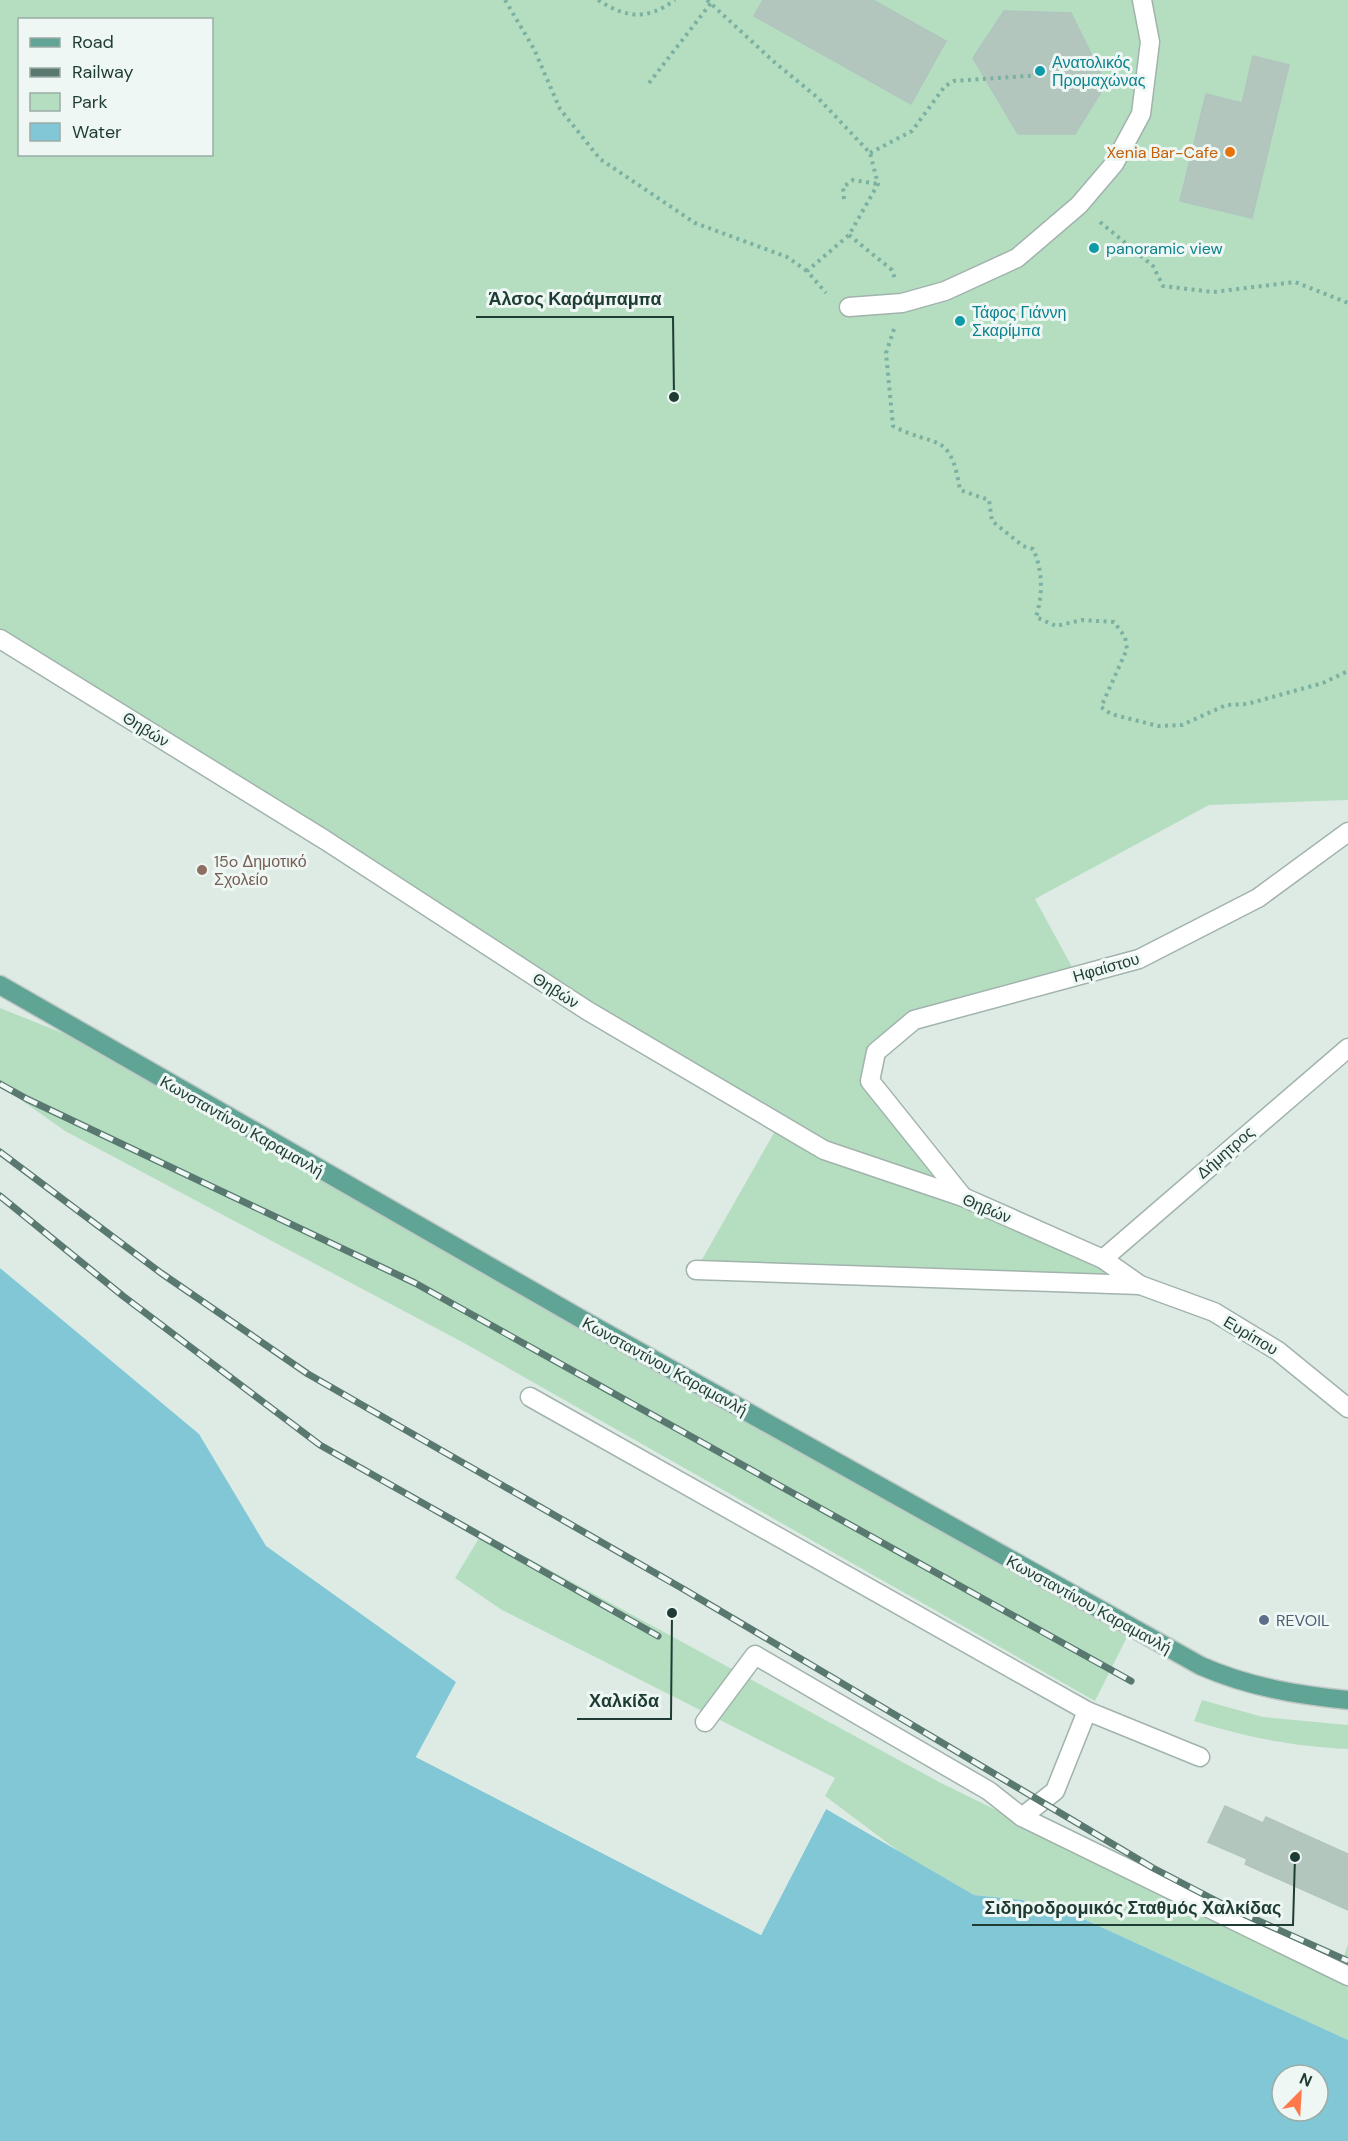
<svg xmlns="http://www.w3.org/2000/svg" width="1348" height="2141" font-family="'DM Sans',sans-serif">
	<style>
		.green { fill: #b5dec1; fill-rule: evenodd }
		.water { fill: #81c7d5; fill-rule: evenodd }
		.pier { fill: #deebe5 }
		.building { fill: #b3c6be; stroke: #b0c5bd; stroke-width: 1.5 }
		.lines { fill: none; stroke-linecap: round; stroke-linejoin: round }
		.minor-casing { stroke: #a1b3ac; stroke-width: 21 }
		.major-casing { stroke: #c0c8c6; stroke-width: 21 }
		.path { stroke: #7cb1a1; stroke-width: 4; stroke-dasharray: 3 4.5; stroke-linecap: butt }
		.minor { stroke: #fff; stroke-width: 18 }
		.major { stroke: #5fa494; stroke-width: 18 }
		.rail-casing { stroke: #587870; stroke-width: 7 }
		.rail { stroke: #eef7f3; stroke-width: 4.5; stroke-dasharray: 14; stroke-linecap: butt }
		.culture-dot { fill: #0f9aa8; stroke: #eef7f3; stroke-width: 2 }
		.food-dot { fill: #e8710a; stroke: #eef7f3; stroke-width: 2 }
		.education-dot { fill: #8d6e63; stroke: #eef7f3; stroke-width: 2 }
		.service-dot { fill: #5c6f8a; stroke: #eef7f3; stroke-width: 2 }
		.labels { text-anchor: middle; stroke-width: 6; stroke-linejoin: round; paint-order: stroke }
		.culture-label { font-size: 16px; fill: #0d838f; stroke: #eef7f3; text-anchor: start }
		.food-label { font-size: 16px; fill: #c56008; stroke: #eef7f3; text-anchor: end }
		.street-label { font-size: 16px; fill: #1e3c34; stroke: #eef7f3 }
		.education-label { font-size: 16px; fill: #785e54; stroke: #eef7f3; text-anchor: start }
		.service-label { font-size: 16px; fill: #4e5e75; stroke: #eef7f3; text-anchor: start }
		.leader { fill: none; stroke: #1e3c34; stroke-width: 2 }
		.callout-dot { fill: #1e3c34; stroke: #eef7f3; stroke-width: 2 }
		.callout-label { font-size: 18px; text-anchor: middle; font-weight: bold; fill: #1e3c34; stroke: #eef7f3; stroke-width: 6; stroke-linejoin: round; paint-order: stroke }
	</style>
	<rect width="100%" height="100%" fill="#deebe5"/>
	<g class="green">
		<path d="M0,0h1348v800l-139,5 -174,94 42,77 -163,44 -38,32 -6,29 93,116 177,88 -444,-15 83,-146 -779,-485zM20,20h192v134h-192z"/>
		<polygon points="0,1008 120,1056 1132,1627 1095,1701 464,1343 65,1131 0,1085"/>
		<polygon points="482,1533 941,1783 1337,1977 1348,1944 1348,2040 1077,1916 1022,1900 974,1895 901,1853 825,1796 835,1778 502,1610 455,1578"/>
		<path d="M1202,1700l61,17 85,8v24c-57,-3 -99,-11 -154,-28z"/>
	</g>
	<path class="water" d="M0,1268l199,166 67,112 190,136 -40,75 345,178 65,-126 148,86 48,5 55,16 271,124v101h-1348zM1282,2075h36v36h-36z"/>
	<polygon class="pier" points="458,1679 459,1683 420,1755 760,1931 823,1808 826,1809 761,1935 416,1757"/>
	<g class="building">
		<polygon points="763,0 873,0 946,41 911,104 754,16"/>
		<polygon points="1004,11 1071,13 1106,84 1075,134 1018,134 973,58"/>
		<polygon points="1253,56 1289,65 1252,218 1180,201 1206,94 1242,103"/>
		<polygon points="1225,1806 1263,1823 1266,1817 1348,1854 1348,1910 1245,1864 1247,1859 1208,1842"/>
	</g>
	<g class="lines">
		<g class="minor-casing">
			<g id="minor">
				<polyline points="849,307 902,303 945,291 1017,258 1079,205 1114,164 1141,114 1150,42 1142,0"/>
				<polyline points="0,639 325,840 588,1011 824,1150 963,1197 1103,1259 1140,1285 1214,1312 1278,1351 1348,1408"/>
				<polyline points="963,1197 870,1081 876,1052 914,1020 1139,959 1258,898 1348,832"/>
				<polyline points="1103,1259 1348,1048"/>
				<polyline points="696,1270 1140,1285"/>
				<polyline points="530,1397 1087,1711 1200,1757"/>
				<polyline points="705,1722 755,1655 989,1791 1022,1817 1055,1791 1087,1711"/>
				<polyline points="1022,1817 1348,1976"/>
			</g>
		</g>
		<g class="major-casing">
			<path id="major" d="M0,985l583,335 618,346c48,21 96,29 147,34"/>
		</g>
		<g class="path">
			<polyline points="505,0 534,49 560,109 600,159 695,223 787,257 807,271"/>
			<path d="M598,0c30,19 49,20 77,0"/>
			<polyline points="707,0 773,61 818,98 870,153 878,184 849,235 807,271 826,293"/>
			<polyline points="649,83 711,3"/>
			<polyline points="870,153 912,131 945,86 954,81 1043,75"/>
			<polyline points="844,199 843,187 853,180 878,184"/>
			<polyline points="1100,222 1153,266 1163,286 1213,292 1295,282 1348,303"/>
			<polyline points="849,235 892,270 895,279"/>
			<path d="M894,329l-8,24 7,73c43,23 57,3 67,64l29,10 3,21 31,25 10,3c10,21 10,46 3,68l20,9 26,-6 32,2 11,15 2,12 -26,58 10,7 47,12 24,-1 44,-20 21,-1 76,-21 25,-12"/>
		</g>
		<use href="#minor" class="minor"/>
		<use href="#major" class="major"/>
		<g class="rail-casing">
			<g id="rail">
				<polyline points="0,1084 27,1099 415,1283 1131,1681"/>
				<polyline points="0,1152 161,1273 308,1374 685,1590 1153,1868 1230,1908 1348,1961"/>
				<polyline points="0,1196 123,1296 320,1445 658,1636"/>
			</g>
		</g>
		<use href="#rail" class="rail"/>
	</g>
	<g class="culture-dot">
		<circle cx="1040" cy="71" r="6"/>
		<circle cx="1094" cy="248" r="6"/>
		<circle cx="960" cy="321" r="6"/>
	</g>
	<circle class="food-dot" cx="1230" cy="152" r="6"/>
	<circle class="education-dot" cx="202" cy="870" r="6"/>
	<circle class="service-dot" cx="1264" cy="1620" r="6"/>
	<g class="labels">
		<g class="culture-label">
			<text x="1052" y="68">Ανατολικός<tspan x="1052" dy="18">Προμαχώνας</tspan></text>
			<text x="1106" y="254">panoramic view</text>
			<text x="972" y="318">Τάφος Γιάννη<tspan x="972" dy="18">Σκαρίμπα</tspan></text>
		</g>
		<g class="food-label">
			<text x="1218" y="158">Xenia Bar-Cafe</text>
		</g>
		<g class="street-label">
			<text transform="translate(146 729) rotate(32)" y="6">Θηβών</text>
			<text transform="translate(1106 967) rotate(-16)" y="6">Ηφαίστου</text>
			<text transform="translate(556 990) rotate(33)" y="6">Θηβών</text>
			<text transform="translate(242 1126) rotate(30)" y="6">Κωνσταντίνου Καραμανλή</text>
			<text transform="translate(1225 1152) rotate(-41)" y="6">Δήμητρος</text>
			<text transform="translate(987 1208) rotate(23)" y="6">Θηβών</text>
			<text transform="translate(1251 1335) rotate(31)" y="6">Ευρίπου</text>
			<text transform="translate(665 1366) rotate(29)" y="6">Κωνσταντίνου Καραμανλή</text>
			<text transform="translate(1089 1604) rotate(29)" y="6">Κωνσταντίνου Καραμανλή</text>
		</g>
		<g class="education-label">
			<text x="214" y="867">15o Δημοτικό<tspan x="214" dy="18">Σχολείο</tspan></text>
		</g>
		<g class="service-label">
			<text x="1276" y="1626">REVOIL</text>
		</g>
	</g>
	<path class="leader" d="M674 397L673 317H476M672 1613L671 1719H577M1295 1857L1293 1925H972"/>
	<g class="callout-dot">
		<circle cx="674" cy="397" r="6"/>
		<circle cx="672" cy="1613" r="6"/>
		<circle cx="1295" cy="1857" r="6"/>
	</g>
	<g class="callout-label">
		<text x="575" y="305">Άλσος Καράμπαμπα</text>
		<text x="624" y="1707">Χαλκίδα</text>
		<text x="1133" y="1914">Σιδηροδρομικός Σταθμός Χαλκίδας</text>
	</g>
	<rect x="18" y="18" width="195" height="138" fill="#eef7f3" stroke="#9baca7" stroke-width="1.5"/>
	<rect x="30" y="38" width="30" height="9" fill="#5fa494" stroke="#9baca7" stroke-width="1.5"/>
	<text x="72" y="48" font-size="18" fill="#1e3c34">Road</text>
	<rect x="30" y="68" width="30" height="9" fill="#587870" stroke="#9baca7" stroke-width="1.5"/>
	<text x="72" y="78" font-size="18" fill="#1e3c34">Railway</text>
	<rect x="30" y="93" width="30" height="18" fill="#b5dec1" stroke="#9baca7" stroke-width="1.5"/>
	<text x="72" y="108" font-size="18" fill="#1e3c34">Park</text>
	<rect x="30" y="123" width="30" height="18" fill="#81c7d5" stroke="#9baca7" stroke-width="1.5"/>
	<text x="72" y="138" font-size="18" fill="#1e3c34">Water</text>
	<g transform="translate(1300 2093) rotate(24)"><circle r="28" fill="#eef7f3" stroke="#9baca7" stroke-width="1.5"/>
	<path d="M0-4.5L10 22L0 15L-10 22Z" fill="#fd794a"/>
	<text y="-9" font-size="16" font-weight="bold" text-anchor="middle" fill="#1e3c34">N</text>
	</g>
</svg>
